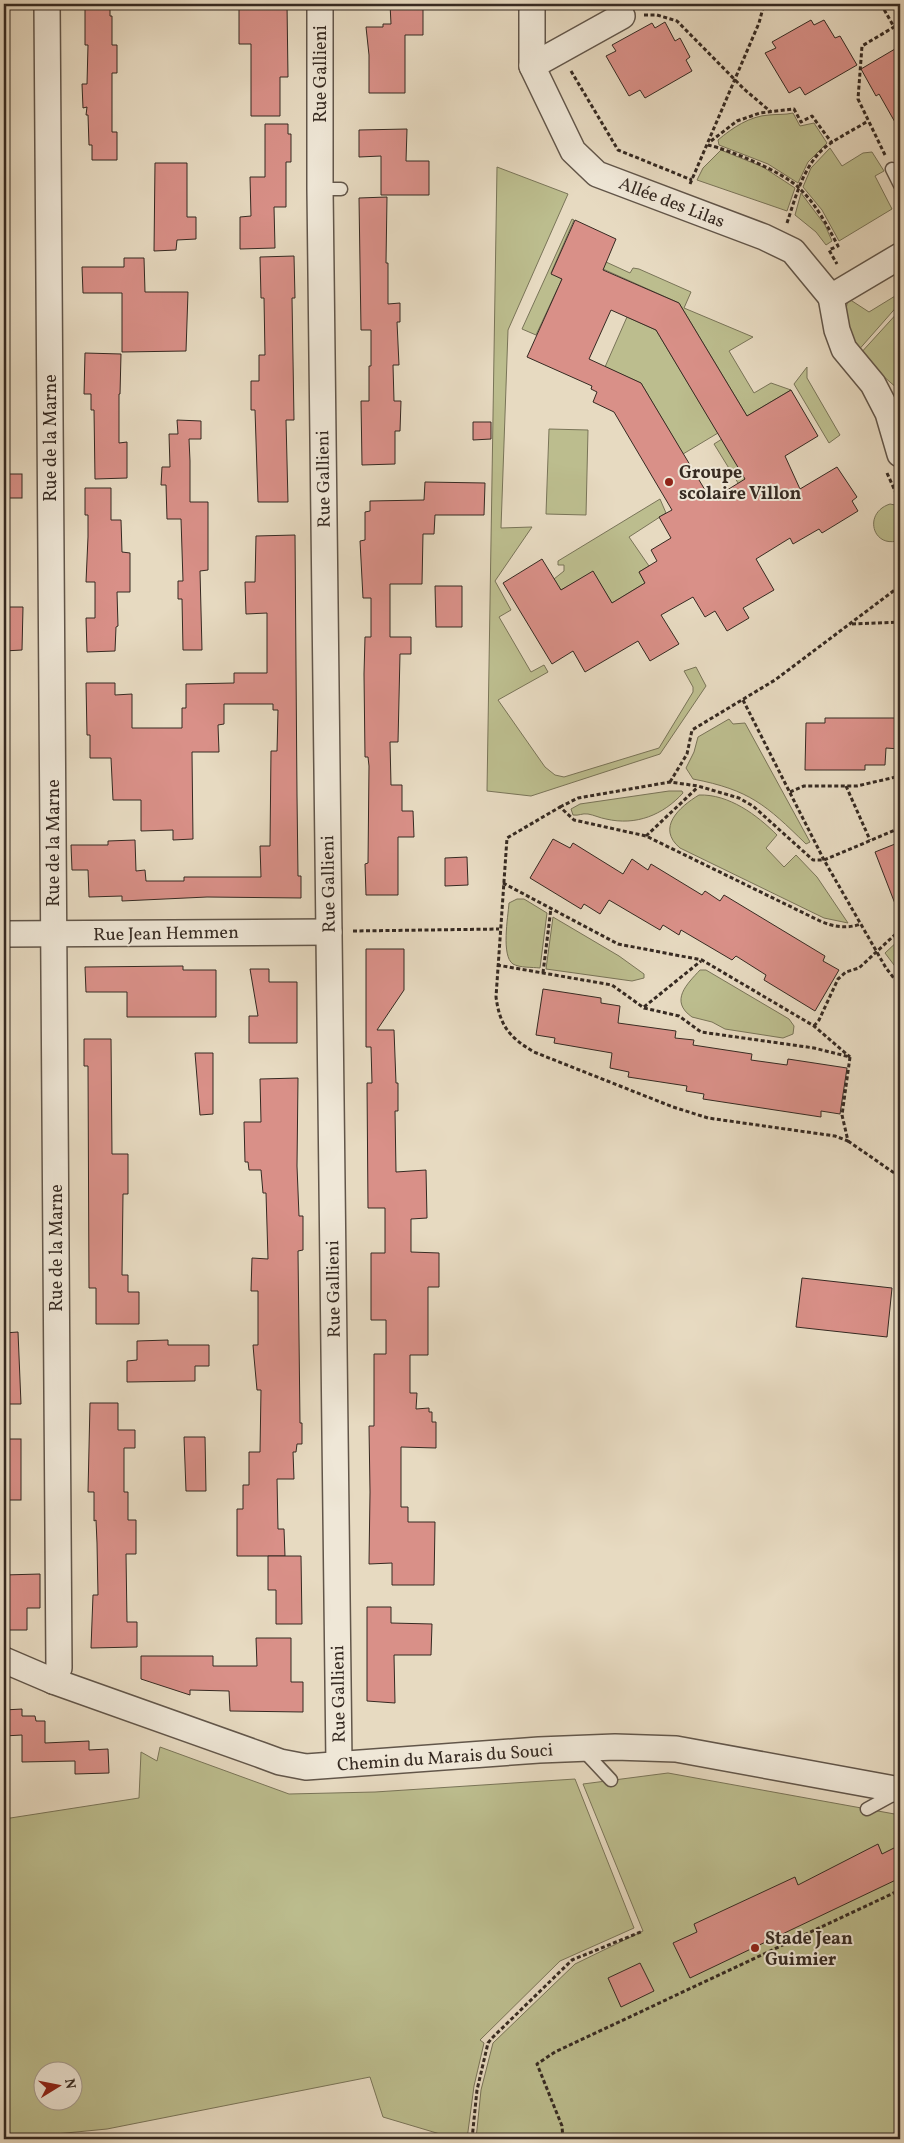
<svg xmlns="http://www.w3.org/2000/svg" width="904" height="2143" font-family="Vollkorn,serif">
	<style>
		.green { fill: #bcbd8e; stroke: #797458; fill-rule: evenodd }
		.building { fill: #d99088; stroke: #362a22; fill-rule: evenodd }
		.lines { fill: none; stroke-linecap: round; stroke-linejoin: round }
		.lane-casing { stroke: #62564a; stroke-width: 15 }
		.street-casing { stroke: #62564a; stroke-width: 28 }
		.path { stroke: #362a22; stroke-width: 3; stroke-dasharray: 4 2.5; stroke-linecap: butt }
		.lane { stroke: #efe7d7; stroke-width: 12 }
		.street { stroke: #efe7d7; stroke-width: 25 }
		.poi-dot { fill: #8f2418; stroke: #efe7d7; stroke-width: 2 }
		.labels { text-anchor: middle; stroke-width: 4; stroke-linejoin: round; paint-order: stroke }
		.street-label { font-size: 18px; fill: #362a22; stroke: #efe7d7 }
		.poi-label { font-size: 18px; font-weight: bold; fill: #362a22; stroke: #efe7d7; text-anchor: start }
	</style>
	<rect width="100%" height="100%" fill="#e7dac1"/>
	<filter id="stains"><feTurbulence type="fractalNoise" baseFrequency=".004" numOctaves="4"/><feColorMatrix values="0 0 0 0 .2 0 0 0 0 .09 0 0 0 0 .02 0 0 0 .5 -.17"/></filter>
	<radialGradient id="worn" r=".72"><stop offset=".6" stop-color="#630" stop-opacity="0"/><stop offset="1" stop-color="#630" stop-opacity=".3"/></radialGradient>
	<g class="green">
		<path d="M793,113l7,13 14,-3 13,20 -19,19 -10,21 -30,-19 -49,-19 -1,-5c14,-12 32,-24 51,-25 8,-1 16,0 24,-2z"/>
		<polygon points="830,148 842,166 863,153 872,152 884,171 875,176 892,209 839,241 822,210 803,187 811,168"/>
		<polygon points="721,150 763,167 795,188 787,211 697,180 703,168"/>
		<polygon points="497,167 568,194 508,330 501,528 532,527 495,581 511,610 499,617 531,672 544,665 548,672 498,700 545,767 555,775 564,777 659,748 693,692 693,687 684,671 696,667 706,686 660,754 531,796 487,791"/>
		<polygon points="801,193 825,225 832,241 826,245 816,232 795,215"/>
		<polygon points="572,219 574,220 551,273 562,279 536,335 522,329"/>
		<polygon points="606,262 630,273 633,268 639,269 691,292 684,308 753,337 729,351 754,393 771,383 791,390 747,416 679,303 603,269"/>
		<path d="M900,293v10l-44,50c-7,-11 -14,-43 -7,-54l20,13z"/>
		<polygon points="900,310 900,387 898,389 859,355"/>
		<polygon points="627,317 656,330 718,433 683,454 641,383 605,367"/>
		<polygon points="807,367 807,378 840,435 829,443 794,384"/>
		<polygon points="549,429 588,430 586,515 546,514"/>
		<polygon points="722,439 758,500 751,504 714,444"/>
		<polygon points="660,499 666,513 629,537 649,566 639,572 645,583 612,603 593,572 561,590 554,579 564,571 564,565 558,565 558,561"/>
		<path d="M890,504l10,2v34c-27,10 -38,-27 -10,-36z"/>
		<path d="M729,719l4,5 12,-1 65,119 -4,2c-40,-39 -56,-54 -113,-65l-7,-11 8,-16 4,-15z"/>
		<path d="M669,791h13l1,2c-20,22 -47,33 -77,26 -6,-1 -12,-4 -18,-5 -6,-1 -9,2 -15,1l-2,-6 9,-5z"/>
		<path d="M699,795c30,-1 58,20 78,40l-11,13 18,19 12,-12 21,22 31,46 -24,-5 -144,-70c-24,-20 -1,-41 19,-53z"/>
		<path d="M517,899h7l23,14 -7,55c-8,-1 -20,0 -27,-4 -12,-8 -5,-47 -4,-61z"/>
		<polygon points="553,917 619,956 644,974 644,978 632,981 546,969"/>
		<polygon points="900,939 900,973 885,953"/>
		<path d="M700,970h6l83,49 5,7 -1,8 -10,4 -58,-9 -13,-7 -20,-5c-23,-16 -5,-33 8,-47z"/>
		<path d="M160,1747l129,47 86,-2 200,-13 59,149 -74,33 -80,79 4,3 -10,43 -7,53h-22l-5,-5 -57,-17 -13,-40 -263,52 -103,10v-320l135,-21 2,-46 16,9zM42,2070h30v30h-30z"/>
		<polygon points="668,1773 900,1815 900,2139 476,2139 481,2090 493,2043 575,1964 643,1931 583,1784"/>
	</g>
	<g class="building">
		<polygon points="85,4 110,4 110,16 112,16 112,45 117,45 117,73 112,73 112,132 117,132 117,160 92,160 92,145 89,145 88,115 86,115 87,107 83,108 82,84 87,84 88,45 85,45"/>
		<polygon points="239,4 287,4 288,77 280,77 280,116 251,116 251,44 239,44"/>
		<polygon points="390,4 423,4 423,35 405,35 405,93 369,93 369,55 366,27 383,27 383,24 391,24"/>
		<polygon points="811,20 814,25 824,20 835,38 840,36 857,65 805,95 800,87 789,93 765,53 776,48 772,42"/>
		<polygon points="665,22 675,41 680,38 690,57 686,60 692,71 645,98 640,90 629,96 606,56 616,51 612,45 652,23 655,28"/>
		<polygon points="900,46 900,131 879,94 876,96 861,69"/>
		<polygon points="265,124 288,124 288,134 291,134 291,162 286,162 286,207 274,207 275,248 240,249 240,217 251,216 250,177 265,177"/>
		<polygon points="407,129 406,161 429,161 429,195 381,195 381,156 359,157 359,130"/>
		<polygon points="155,163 187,163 187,217 196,217 196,239 177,240 176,250 154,251"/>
		<polygon points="387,197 386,263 388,263 388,304 400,303 400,322 397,322 399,365 393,365 394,401 401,401 400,431 395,431 395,464 362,465 361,401 369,401 369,366 371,366 371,330 361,330 359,198"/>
		<path d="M575,220l41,19 -13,31 76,33 68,113 44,-26 27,46 -33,20 15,33 37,-22 20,30 -5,4 6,10 -36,22 -3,-4 -26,15 -3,-6 -34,21 18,31 -31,18 6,10 -22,13 -12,-20 -10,6 -12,-20 -32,18 18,29 -29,17 -12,-20 -53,31 -12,-21 -21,13 -49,-81 39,-24 19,31 32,-19 19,32 33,-20 -6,-11 18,-11 -6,-11 20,-12 -12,-21 13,-7 -58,-98 -21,-10 4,-10 -6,-3 1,-3 -65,-29 35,-78 -11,-5zM611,310l45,20 89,149 -34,21 -70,-117 -52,-24z"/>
		<polygon points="294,256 295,298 292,298 294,420 286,420 288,502 258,502 255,410 251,410 251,381 259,381 259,355 265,355 264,298 261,298 260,257"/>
		<polygon points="124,258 144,258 145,292 188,292 186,351 122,352 122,293 83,293 82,267 124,267"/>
		<polygon points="85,353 121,354 120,394 119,394 119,443 127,442 127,478 95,479 94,410 91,410 91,394 84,394"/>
		<polygon points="177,420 201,421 201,439 189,439 190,461 190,502 208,502 208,570 200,571 202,650 183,650 182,599 178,599 178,581 183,581 181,519 167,519 166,485 161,485 162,467 170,467 169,434 178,434"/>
		<polygon points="473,422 491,422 491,439 473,440"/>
		<rect x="4" y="474" width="18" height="24"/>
		<polygon points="425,482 485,483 484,515 435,515 434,534 423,534 422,584 390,584 390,637 411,637 411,654 400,654 398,742 390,742 391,785 402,785 402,811 413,811 414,837 398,837 398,895 366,895 365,864 368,863 369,766 368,757 365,757 364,674 365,637 371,637 371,598 363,598 360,541 365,540 365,512 370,511 370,501 424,500"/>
		<polygon points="85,488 111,488 111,520 121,520 122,552 130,553 130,592 117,592 118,626 116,627 115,651 87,652 86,618 95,618 95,582 86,582 88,537 88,515 85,515"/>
		<polygon points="295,535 297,796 298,876 301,876 301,898 207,897 122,901 122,896 89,897 88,870 72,870 71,845 108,845 108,841 135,840 136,871 145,870 146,881 184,881 184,877 261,877 260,846 270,846 271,751 277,751 278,710 273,710 273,704 224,704 224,724 218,725 219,752 192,752 193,839 173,840 173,830 141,831 141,800 113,800 111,758 90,758 90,735 87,735 86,683 115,683 115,695 132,694 132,728 182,728 182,708 186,708 186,684 234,683 234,673 267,673 267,613 246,614 245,582 255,582 256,536"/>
		<polygon points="435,586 462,586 462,627 436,627"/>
		<polygon points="4,607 23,607 22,650 4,651"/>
		<polygon points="825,718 900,718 900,749 886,748 885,765 865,765 865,770 805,770 806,723 825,723"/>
		<polygon points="553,839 570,848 573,843 623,874 632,859 648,870 651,864 702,895 705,891 720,901 724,895 825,956 823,961 839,970 815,1011 764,980 766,975 736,956 732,960 681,930 679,935 663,925 660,930 609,900 600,914 584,904 581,909 530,878"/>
		<polygon points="900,842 900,913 899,914 875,852"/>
		<polygon points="467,857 468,885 445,886 445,858"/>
		<polygon points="366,949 404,949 404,990 377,1030 394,1030 396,1083 398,1083 398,1111 395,1111 396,1172 426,1170 427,1218 411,1219 411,1252 439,1253 439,1287 428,1287 428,1355 410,1355 410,1393 417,1393 416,1409 429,1408 429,1412 432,1412 432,1422 436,1422 436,1448 401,1447 401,1507 408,1507 408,1522 435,1522 434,1585 392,1585 392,1563 369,1564 370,1492 369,1426 374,1426 374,1354 386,1354 386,1320 371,1320 371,1253 385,1253 385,1208 368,1208 367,1083 372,1083 371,1047 366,1047"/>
		<polygon points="183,966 183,970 216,970 216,1017 127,1017 127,992 86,992 85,967"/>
		<polygon points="250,969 269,969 269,982 297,982 297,1043 249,1043 249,1016 258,1016"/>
		<polygon points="543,989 601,998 601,1003 620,1006 618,1023 676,1031 675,1038 694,1040 693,1045 752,1054 751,1060 787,1065 788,1059 847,1068 840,1114 821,1111 821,1117 703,1099 704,1094 686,1091 687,1086 628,1077 629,1072 610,1068 612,1053 554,1043 555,1038 536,1035"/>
		<polygon points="84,1039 111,1039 112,1154 128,1154 128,1194 123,1194 122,1275 128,1275 128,1292 139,1292 139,1324 96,1324 96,1288 89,1288 88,1066 84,1066"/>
		<polygon points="195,1053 213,1053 213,1114 200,1115"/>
		<polygon points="298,1078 297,1166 299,1216 303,1216 303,1250 298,1251 300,1423 302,1423 302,1444 297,1444 296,1452 293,1452 294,1479 277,1479 278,1529 284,1529 285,1556 237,1556 237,1509 243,1509 243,1485 249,1485 249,1452 260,1452 261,1390 257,1390 254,1357 253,1345 258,1345 258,1291 251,1291 252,1258 268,1259 266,1193 263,1193 261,1170 249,1170 248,1162 245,1162 244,1122 261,1122 260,1079"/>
		<polygon points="802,1278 892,1288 887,1337 796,1327"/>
		<polygon points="18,1332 21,1404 4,1404 4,1333"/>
		<polygon points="168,1340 168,1345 209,1345 209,1366 195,1366 195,1381 127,1382 127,1361 137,1360 137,1341"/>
		<polygon points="90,1403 118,1403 118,1430 135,1430 135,1448 124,1448 124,1492 128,1492 128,1520 136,1520 136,1554 126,1554 127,1622 137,1622 137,1647 91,1648 93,1595 98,1595 97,1543 96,1520 94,1521 94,1492 88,1492"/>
		<polygon points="184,1437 205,1437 206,1491 186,1491"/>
		<rect x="4" y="1439" width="17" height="61"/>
		<polygon points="268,1556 301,1556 302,1624 276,1624 276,1590 268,1590"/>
		<polygon points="40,1574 40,1608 27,1608 27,1630 4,1630 4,1575"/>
		<polygon points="367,1607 391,1607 391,1623 432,1624 431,1655 394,1655 395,1703 367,1701"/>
		<polygon points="256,1638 291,1638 291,1682 303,1682 303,1712 230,1711 229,1691 190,1690 190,1695 141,1679 141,1656 213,1656 213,1666 257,1666"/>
		<polygon points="22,1709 22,1716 35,1716 36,1721 45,1721 45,1743 89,1741 89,1750 108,1749 109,1773 75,1774 75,1761 22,1762 22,1735 4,1736 4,1710"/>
		<polygon points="878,1844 882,1854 900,1845 900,1878 690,1978 673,1943 697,1932 694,1924 795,1877 798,1885"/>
		<polygon points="640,1963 654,1991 621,2007 608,1978"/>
	</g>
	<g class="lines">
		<g class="lane-casing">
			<g id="lane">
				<polyline points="892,169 900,185"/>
				<polyline points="320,189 341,189"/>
				<polyline points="581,1748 611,1780"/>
				<polyline points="867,1809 898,1792"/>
			</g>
		</g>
		<g class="street-casing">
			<g id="street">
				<polyline points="47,4 59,1668 53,1681"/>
				<polyline points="320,4 320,189 339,1763"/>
				<polyline points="532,4 532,66 573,151 597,174 764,237 793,251 831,297 900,256"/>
				<polyline points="532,66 622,16"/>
				<polyline points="831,297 837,330 844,349 873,384 888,413 900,454"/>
				<polyline points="4,934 329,932"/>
				<polyline points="4,1660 53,1681 261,1755 280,1762 306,1767 539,1750 615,1747 676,1749 900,1790"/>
			</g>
		</g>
		<g class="path">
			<polyline points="881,4 894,27 898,24 900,25"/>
			<polyline points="644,15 657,15 677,21 744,89 771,112"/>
			<polyline points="571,71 618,150 692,180"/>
			<polyline points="711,141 737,121 760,113 794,109 801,122 812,116 832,143"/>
			<path d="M708,145c22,5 75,27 91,43 17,16 28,37 39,58l-9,4 8,14"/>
			<polyline points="885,155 858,99 862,46 894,27"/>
			<polyline points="690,184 759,23 764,4"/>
			<path d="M787,223c9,-27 17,-60 41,-78 13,-9 27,-16 40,-24"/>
			<polyline points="887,473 900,502"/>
			<polyline points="852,624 900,622"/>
			<polyline points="743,700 824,860 886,968 900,986"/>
			<polyline points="670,782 687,754 692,730 775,680 900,586"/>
			<polyline points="846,786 870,840"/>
			<polyline points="790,792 804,786 857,786 900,776"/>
			<polyline points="560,807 578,798 670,782 698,786 739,798 753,806 813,860 824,860 900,828"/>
			<polyline points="646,836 698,787"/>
			<polyline points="503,883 618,944 702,960 814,1026 850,1057"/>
			<polyline points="353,931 499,929"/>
			<polyline points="497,965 612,985 644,1008 679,1016 701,1032 814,1048 850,1057"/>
			<polyline points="543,973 551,908"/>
			<polyline points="644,1007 701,961"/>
			<polyline points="814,1026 819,1020 838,979 846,972 859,968 900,930"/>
			<path d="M850,1057l-8,58 6,26 -13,-5 -127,-18 -35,-11 -139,-55c-25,-15 -34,-26 -38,-55l11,-159 53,-31 14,13 72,16 174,85c14,6 26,8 41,3"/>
			<polyline points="848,1141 900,1177"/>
			<polyline points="472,2139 477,2090 488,2043 492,2038 572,1960 643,1931"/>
			<polyline points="563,2139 562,2126 537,2064 555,2052 900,1890"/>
		</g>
		<use href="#lane" class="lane"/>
		<use href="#street" class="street"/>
	</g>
	<g class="poi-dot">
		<circle cx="669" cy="482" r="5"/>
		<circle cx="755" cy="1948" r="5"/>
	</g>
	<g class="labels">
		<g class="street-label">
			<text transform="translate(320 74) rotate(-90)" y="6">Rue Gallieni</text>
			<text transform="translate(672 202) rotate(21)" y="6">Allée des Lilas</text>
			<text transform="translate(50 438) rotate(-90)" y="6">Rue de la Marne</text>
			<text transform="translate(323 479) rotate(-91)" y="6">Rue Gallieni</text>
			<text transform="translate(53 843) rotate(-90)" y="6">Rue de la Marne</text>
			<text transform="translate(328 884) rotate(-91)" y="6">Rue Gallieni</text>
			<text transform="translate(166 933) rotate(-1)" y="6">Rue Jean Hemmen</text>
			<text transform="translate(56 1248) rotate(-90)" y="6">Rue de la Marne</text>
			<text transform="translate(333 1289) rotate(-91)" y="6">Rue Gallieni</text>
			<text transform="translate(338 1694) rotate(-91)" y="6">Rue Gallieni</text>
			<text transform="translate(445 1757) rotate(-4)" y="6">Chemin du Marais du Souci</text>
		</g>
		<g class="poi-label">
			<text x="679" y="478">Groupe<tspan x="679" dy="21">scolaire Villon</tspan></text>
			<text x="765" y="1944">Stade Jean<tspan x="765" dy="21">Guimier</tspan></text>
		</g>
	</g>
	<rect width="904" height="2143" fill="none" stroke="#e7dac1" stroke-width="20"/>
	<rect x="5" y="5" width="894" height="2133" fill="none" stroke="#362a22" stroke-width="2.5"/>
	<rect x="10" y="10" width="884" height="2123" fill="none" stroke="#362a22"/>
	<g transform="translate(58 2086) rotate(80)"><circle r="24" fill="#efe7d7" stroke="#a59b8f"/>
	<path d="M0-4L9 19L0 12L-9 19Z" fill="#8f2418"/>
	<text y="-8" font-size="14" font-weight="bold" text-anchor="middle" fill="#362a22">N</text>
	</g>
	<rect width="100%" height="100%" filter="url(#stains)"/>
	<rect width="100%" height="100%" fill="url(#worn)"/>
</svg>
